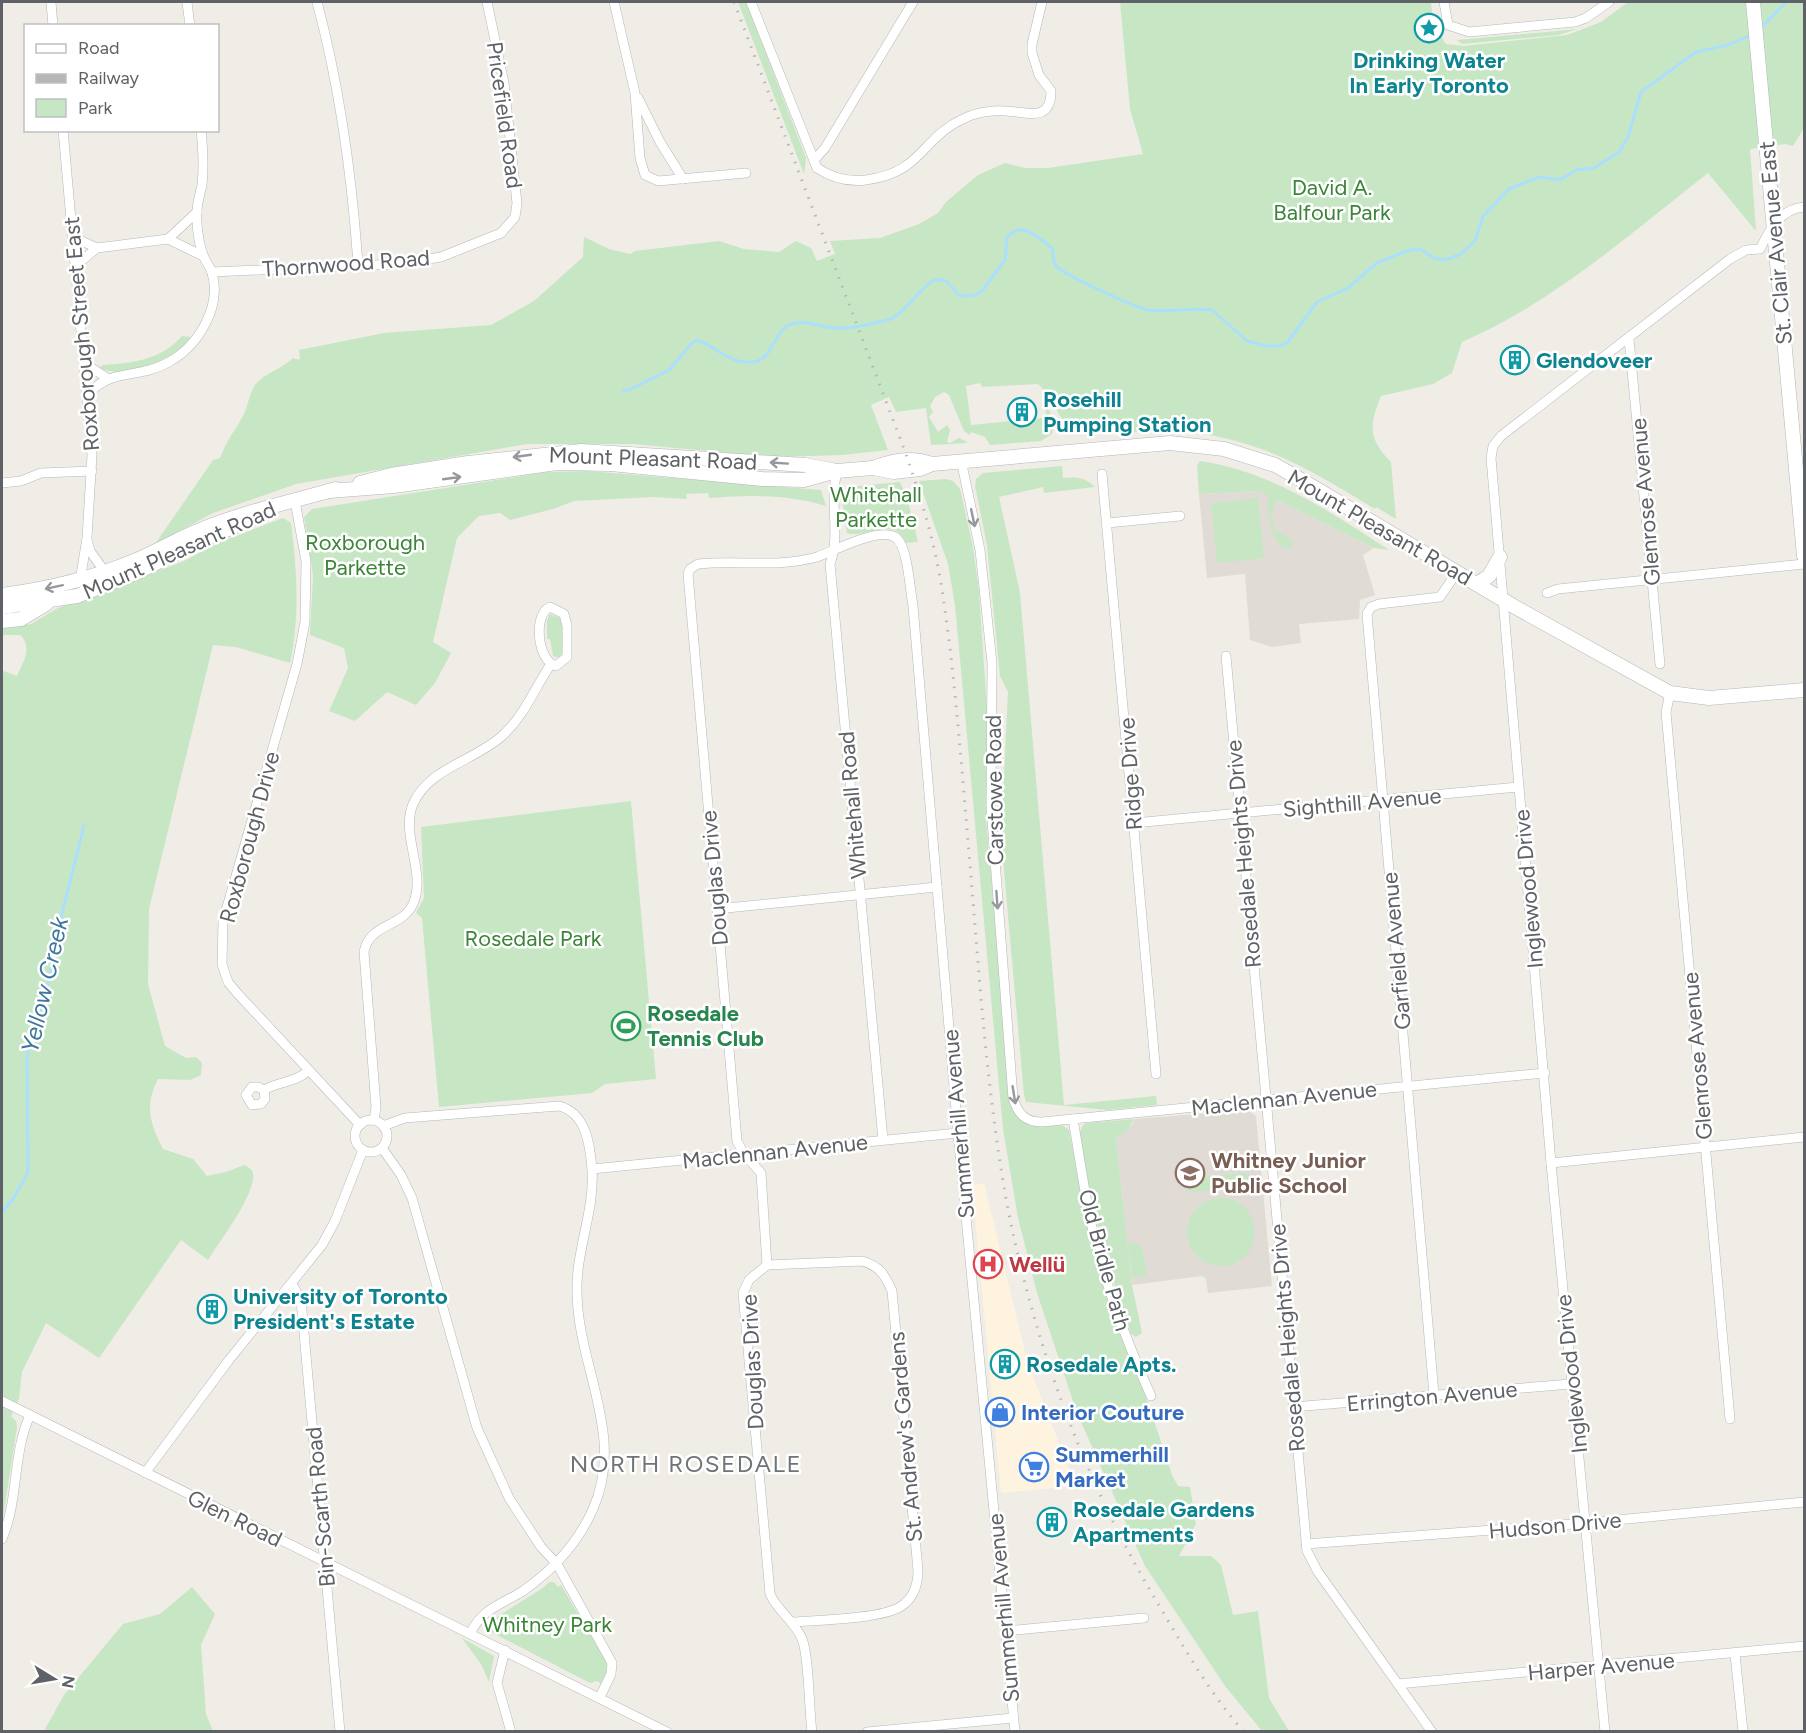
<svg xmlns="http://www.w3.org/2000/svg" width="1806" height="1733" font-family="Figtree,sans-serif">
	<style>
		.commercial { fill: #fdf3de }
		.education { fill: #e0dcd5 }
		.green { fill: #c7e6c4 }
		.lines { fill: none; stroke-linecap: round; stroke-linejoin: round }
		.stream { stroke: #aae0fd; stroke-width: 3 }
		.minor-casing { stroke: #b4b7bb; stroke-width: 10 }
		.secondary-casing { stroke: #b3b6bb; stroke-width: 15 }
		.minor { stroke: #fff; stroke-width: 9 }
		.secondary { stroke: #fff; stroke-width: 14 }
		.rail { stroke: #b5b6b6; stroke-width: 3; stroke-dasharray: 1.5 8; stroke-linecap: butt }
		.oneway { stroke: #96999c }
		.labels { text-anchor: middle; stroke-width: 5; stroke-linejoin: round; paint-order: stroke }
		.culture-label { font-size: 22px; font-weight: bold; fill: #0d838f; stroke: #fff; text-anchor: start }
		.street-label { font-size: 22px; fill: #5e6266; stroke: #fff }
		.park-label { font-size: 22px; fill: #3b8438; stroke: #fff }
		.leisure-label { font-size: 22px; font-weight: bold; fill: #27864d; stroke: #fff; text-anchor: start }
		.education-label { font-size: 22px; font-weight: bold; fill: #785e54; stroke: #fff; text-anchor: start }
		.health-label { font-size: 22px; font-weight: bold; fill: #be3a42; stroke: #fff; text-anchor: start }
		.shop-label { font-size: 22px; font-weight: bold; fill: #366cbe; stroke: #fff; text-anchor: start }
		.water-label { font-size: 24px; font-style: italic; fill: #3f769e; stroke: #fff }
		.neighbourhood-label { font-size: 24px; letter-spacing: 1.5px; fill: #6f7478; stroke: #fff }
	</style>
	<rect width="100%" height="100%" fill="#f0ede7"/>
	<polygon class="commercial" points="984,1183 1028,1364 1076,1486 1001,1493 972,1185"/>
	<g class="education">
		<polygon points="1259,491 1374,548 1363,555 1375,595 1360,600 1359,619 1299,624 1301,643 1272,647 1250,640 1245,574 1207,578 1199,494"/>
		<polygon points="1248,1110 1256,1116 1272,1286 1208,1293 1206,1279 1202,1276 1132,1285 1116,1138 1132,1125 1134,1119"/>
	</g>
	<g class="green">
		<polygon points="738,2 746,2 806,158 804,174"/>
		<path d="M1120,2h311l2,22 13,20 17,2 104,-11 34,-13 27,-20h176v126l-11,18 -8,-2 -35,5 6,82 -48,-58c-78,61 -154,129 -246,169l-10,31 -19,11 -52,12c-12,29 -13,43 10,66l5,57 -20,-12 -1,2c-70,-42 -118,-73 -202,-78 -13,0 -95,3 -99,0 -16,-11 -22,-35 -36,-47l-56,3 -2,-4 -14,3 5,39 72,-7 3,-4 -1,-10 10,16 -3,14 -11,7 -51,4 -5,-8 -14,-5 -1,3 -6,-4 -15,-36 -5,-3 -9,5 -5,9 3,6 -4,5 9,15 9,-7 3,5 -3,12 3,1 9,-5 8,4v1l-36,2 -5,-37 -30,4 -7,-15 -18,8 17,45 -46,5 -69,2 -140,-13h-106l-231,40 -83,29 -58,31 58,-84 7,-2c7,-18 14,-26 23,-42 5,-9 6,-22 12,-31 11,-13 27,-16 38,-27l7,2 -1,-10 85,-17 107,-8 43,-24 49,-44 1,-20 25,12 21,5 5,-3 84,-10 25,8 35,3 17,-11 15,7 6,13 18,-7 -5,-13 50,-3 39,-14 19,-11 8,-11 32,-27 27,-12 20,5h23l95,-14 -13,-45z"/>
		<polygon points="1578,29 1558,35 1462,44 1457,40"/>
		<path d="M182,336l9,1c-19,24 -62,44 -92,31l4,-3c30,-2 58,-5 79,-29z"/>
		<path d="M1200,461c70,10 131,51 189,89l-15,-2 -97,-48 -6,14 5,17 17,9v5l-9,4c-14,-12 -17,-35 -16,-53l-9,-5 -60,3 -2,-28z"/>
		<path d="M1062,466l1,12c14,-1 21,-1 32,9l-51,6 -1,-6 -44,10 21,96 44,512 92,-9 1,9 -50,5 -81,-8 -2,-7 -23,-258 7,-145 -8,-16 -13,-131 -12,-59 1,-7 7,-6z"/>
		<path d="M587,471l234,19 5,16c-38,-12 -77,-11 -117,-8l-1,-5 -22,1 1,5 -34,-2 -79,4 -21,8 -43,11 -10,-7 -21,3 -22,22 -24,104 18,11 -16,30 -19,22 -29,-13 -32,29 -26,-10 19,-43 -4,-20 -34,-13 3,-60 -9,-58 8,-8 235,-37z"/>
		<path d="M946,479l7,2 7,8 13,58 6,44 8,119 -1,108 25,283c7,26 27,27 51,24l7,5 17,86 86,259 6,11 12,1 6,37 -17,32h32l10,9 12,50 25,-4 11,87 20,33h-27l-37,-45 -80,-120 -68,-153 -40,-120 -19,-75 -15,-89 -48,-524 -7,-41 -29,-83z"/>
		<path d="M900,482l7,15 11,45 -12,1c-12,-28 -39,-4 -59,-10l-5,-34 7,-12z"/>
		<polygon points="1258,498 1264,558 1217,563 1211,503"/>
		<path d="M283,518l8,5c6,46 9,94 -1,140l-54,-16 -23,-2 -64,264 -1,75 17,62 21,12 10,-1 6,6 -1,12 -11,5 -32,-1c-14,27 -8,44 5,70l30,10 14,17 19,-4 18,-7c4,2 9,4 9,9 3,20 -34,68 -45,86l-27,-20 -82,118 -53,-35 -24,49 -3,27 -8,17 5,5 1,6 -15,97v-846l2,-7 13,5c7,-16 15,-27 4,-41h-19v-8l29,-3 27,-16 126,-47 36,-19z"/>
		<path d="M550,614l10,4c3,12 7,29 0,40l-7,-2 -3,-17h-3v-19z"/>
		<polygon points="631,801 656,1079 605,1084 592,1093 439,1107 422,918 416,913 424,898 421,827"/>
		<path d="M1134,1119l-6,11 -12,8 16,147 10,48 -6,4 -5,-3c-22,-65 -44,-134 -51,-202l3,-7 3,-2z"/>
		<polygon points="1195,1173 1196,1177 1249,1173 1250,1188 1187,1192 1187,1181 1181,1174"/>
		<circle cx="1221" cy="1232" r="34"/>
		<polygon points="1136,1243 1142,1248 1147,1276 1133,1278 1127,1244"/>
		<polygon points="549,1582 554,1582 558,1587 561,1585 606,1661 607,1670 601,1684 597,1681 590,1683 485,1629 493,1619 543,1588"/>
		<polygon points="192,1587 215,1614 201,1645 206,1714 213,1731 44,1731 64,1695 123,1624 160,1614"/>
		<polygon points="462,1638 494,1656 489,1682 481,1664"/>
	</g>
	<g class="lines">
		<g class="stream">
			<polyline points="1760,29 1786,2"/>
			<path d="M623,390h6l40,-20 23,-27 5,-3c19,6 33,25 56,22 21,-2 20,-35 42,-39 15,-3 27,5 41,5 19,1 37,-5 55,-9 19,-10 26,-30 45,-40l10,2 14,15 15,-1 7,-4 23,-31 2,-22c14,-19 32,0 45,10 2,6 0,13 4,18 7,8 80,42 92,44 21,3 43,-3 64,0l35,31 18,5h14l8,-3 30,-41 31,-14 29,-25 30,-12 13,-2 14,9 12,2 15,-6 14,-13 8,-25 26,-27 30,-12 21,3 16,-10 18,-2 25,-16 9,-15 13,-45 55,-40 32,-7 25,-11"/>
			<polyline points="2,1212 13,1199 28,1172 27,1055 51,973 52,953 84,826"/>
		</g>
		<g class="minor-casing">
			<g id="minor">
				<polyline points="51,2 53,26"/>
				<polyline points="187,2 190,26"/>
				<path d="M317,2c23,86 35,174 41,263"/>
				<polyline points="614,2 635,93 640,158 645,175 658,181 746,173"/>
				<path d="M751,2l66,166c15,10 32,14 49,12 58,-8 54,-42 99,-62 12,-6 29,-8 41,-7 21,1 45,12 45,-20l-12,-16 -7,-22v-9l10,-42"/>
				<polyline points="1444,2 1448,25 1469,32 1575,22 1586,18 1609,2"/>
				<polyline points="638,98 660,142 683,179"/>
				<polyline points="63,130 92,455 87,538 80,581"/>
				<polyline points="814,160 825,148 913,2"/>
				<polyline points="73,237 97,248"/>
				<polyline points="168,239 203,256"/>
				<polyline points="75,266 97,248 168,239 197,212"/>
				<polyline points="212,272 397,264 441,257 501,233 515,217 517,203 504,83 487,2"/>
				<polyline points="1629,339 1660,664"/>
				<polyline points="84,363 107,378"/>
				<path d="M87,395c25,-28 50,-15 82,-33 29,-16 53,-55 43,-89 -1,-5 -6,-10 -8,-16 -5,-11 -8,-33 -7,-45 0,-9 3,-18 5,-27 2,-18 1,-36 -1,-55"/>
				<path d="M961,460l19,90 12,113 -1,144 22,291c5,16 12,24 29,24l503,-49"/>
				<path d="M837,471c-8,32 4,63 -7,93l53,576"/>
				<polyline points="1102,474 1156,1074"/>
				<polyline points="2,483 21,481 41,473 92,471"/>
				<polyline points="295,501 306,561 305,622 297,664 223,921 222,964 228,982 237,993 360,1125"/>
				<polyline points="1107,523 1180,516"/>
				<polyline points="87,540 90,551 105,572"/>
				<polyline points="1547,593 1558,589 1804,564"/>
				<path d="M550,607l14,7 3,12v31l-11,9c-19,-5 -23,-52 -6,-59z"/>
				<polyline points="1226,656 1307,1551 1318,1572 1432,1732"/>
				<polyline points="1670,693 1666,712 1730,1419"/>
				<polyline points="1134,823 1518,787"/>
				<polyline points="717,909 937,887"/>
				<path d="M264,1090l1,9 -4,5 -9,1 -6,-10 6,-8h6l6,3c15,-9 31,-7 44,-19"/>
				<path d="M1073,1119c6,35 11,70 18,104 13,60 35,117 60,173"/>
				<circle cx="371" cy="1136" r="16"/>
				<path d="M374,1121l2,-14 -12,-155c5,-29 38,-24 49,-48 14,-31 -13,-69 0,-100 16,-36 61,-43 89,-68 23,-21 32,-47 49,-72"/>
				<path d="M383,1126l22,-8 154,-12c27,7 31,38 33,63 3,41 -16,81 -15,122 0,74 49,144 16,218 -15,34 -40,61 -70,82 -22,14 -40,17 -52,41"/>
				<polyline points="382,1148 401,1175 412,1198 477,1428 509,1498 541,1547 557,1564 612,1663 611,1674 600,1697"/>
				<polyline points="1551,1163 1804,1137"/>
				<polyline points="592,1169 958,1133"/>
				<path d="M767,1265l-6,-92 -17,-19 -7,-13 -49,-567 2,-5 8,-5c40,-4 79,4 119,-7 17,-6 61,-30 78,-20 13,8 15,54 18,69l45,527 57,599"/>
				<path d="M767,1265l95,-4c18,5 23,14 30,30l26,279c0,15 -5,29 -18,37 -20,12 -83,13 -108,15"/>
				<path d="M767,1265l-18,15 -6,13 27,301c8,18 25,27 32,45 7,16 7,71 10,93"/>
				<polyline points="292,1284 301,1300 340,1732"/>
				<polyline points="1434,1395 1367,614 1371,607 1379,604 1440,597 1457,572"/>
				<polyline points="2,1401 667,1732"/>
				<polyline points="1293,1407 1571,1384"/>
				<polyline points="145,1473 229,1360 322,1245 335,1221 363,1150"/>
				<path d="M2,1539c17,-40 10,-84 28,-124"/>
				<polyline points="1306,1544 1586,1523 1804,1502"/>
				<polyline points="1005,1631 1144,1618"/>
				<polyline points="505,1650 497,1683 511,1732"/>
				<polyline points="1735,1654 1743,1732"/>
				<polyline points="1398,1684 1804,1646"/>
				<polyline points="867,1732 1013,1718"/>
				<path d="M1605,1732l-54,-569 -60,-705 2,-12 8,-10 229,-177 16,-9 14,-1c10,-20 20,-40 44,-42"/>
			</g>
		</g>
		<g class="secondary-casing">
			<g id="secondary">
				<polyline points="1753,2 1804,556"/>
				<path d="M873,468c20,-8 38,-11 59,-4"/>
				<polyline points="360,483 391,475 468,463 581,451 805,465 832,470"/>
				<polyline points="329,491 394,486 557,463 611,464 762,479 804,480 837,471 873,468 894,472 920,469 932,464 1170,443 1224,449 1275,465 1310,485 1515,607 1670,693 1709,698 1804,690"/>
				<polyline points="1477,584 1489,576 1500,557"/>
				<path d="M2,595c46,-6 89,-16 132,-34 23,-9 43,-22 66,-31 44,-18 90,-28 136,-41"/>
				<polyline points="2,607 77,596 138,572 202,540 252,519"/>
				<polyline points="2,621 21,619 46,604"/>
			</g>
		</g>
		<use href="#minor" class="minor"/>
		<use href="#secondary" class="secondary"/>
		<path class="rail" d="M734,2l169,444c16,45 30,90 38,137 14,89 20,180 28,270 10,117 17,235 38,351 27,139 77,277 150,398 26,44 53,92 87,130"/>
	</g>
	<defs><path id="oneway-shaft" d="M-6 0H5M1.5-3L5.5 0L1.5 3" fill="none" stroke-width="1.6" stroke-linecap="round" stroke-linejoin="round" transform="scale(1.5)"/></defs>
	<g class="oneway">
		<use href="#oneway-shaft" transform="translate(522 456) rotate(172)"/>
		<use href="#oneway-shaft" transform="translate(779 463) rotate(-176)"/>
		<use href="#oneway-shaft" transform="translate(452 478) rotate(-8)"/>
		<use href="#oneway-shaft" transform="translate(973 518) rotate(78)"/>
		<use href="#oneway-shaft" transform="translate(54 587) rotate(168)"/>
		<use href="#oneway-shaft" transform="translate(997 900) rotate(86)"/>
		<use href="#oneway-shaft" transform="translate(1014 1095) rotate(81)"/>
	</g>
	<defs>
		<g id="sight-ring" transform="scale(1.5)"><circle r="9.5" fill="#fff" stroke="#0f9aa8" stroke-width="1.5"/><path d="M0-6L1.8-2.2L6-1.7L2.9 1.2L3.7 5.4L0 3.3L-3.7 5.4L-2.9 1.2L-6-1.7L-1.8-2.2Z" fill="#0f9aa8"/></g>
		<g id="building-ring" transform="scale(1.5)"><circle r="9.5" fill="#fff" stroke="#0f9aa8" stroke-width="1.5"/><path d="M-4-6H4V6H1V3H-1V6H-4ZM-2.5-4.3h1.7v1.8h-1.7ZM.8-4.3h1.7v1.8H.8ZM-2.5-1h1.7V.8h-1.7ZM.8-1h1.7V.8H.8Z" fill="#0f9aa8"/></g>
		<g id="stadium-ring" transform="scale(1.5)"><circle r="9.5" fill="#fff" stroke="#2e9e5b" stroke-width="1.5"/><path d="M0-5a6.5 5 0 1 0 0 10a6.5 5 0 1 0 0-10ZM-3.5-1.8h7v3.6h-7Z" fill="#2e9e5b"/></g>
		<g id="school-ring" transform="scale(1.5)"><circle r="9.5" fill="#fff" stroke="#8d6e63" stroke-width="1.5"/><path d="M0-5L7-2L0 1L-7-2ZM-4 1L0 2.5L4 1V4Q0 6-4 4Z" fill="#8d6e63"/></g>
		<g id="hospital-ring" transform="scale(1.5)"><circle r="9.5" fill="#fff" stroke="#e0444e" stroke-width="1.5"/><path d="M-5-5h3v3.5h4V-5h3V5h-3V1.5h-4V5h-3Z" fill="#e0444e"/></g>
		<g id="shop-ring" transform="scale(1.5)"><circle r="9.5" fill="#fff" stroke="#3f7fe0" stroke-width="1.5"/><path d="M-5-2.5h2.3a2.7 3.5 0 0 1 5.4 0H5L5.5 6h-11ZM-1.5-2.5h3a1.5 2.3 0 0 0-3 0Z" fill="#3f7fe0"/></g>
		<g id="supermarket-ring" transform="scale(1.5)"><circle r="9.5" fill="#fff" stroke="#3f7fe0" stroke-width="1.5"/><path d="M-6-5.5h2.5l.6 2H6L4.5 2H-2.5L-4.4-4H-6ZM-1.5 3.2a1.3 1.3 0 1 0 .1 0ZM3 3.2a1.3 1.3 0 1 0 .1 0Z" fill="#3f7fe0"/></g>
	</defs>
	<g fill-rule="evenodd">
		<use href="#sight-ring" x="1429" y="28"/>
		<use href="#building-ring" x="1515" y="360"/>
		<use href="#building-ring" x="1022" y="412"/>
		<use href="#stadium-ring" x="626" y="1026"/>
		<use href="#school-ring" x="1190" y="1173"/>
		<use href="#hospital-ring" x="988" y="1264"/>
		<use href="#building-ring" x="212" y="1309"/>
		<use href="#building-ring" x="1005" y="1364"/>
		<use href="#shop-ring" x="1000" y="1412"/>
		<use href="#supermarket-ring" x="1034" y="1467"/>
		<use href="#building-ring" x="1052" y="1522"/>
	</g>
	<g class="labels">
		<g class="culture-label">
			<text x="1429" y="68" text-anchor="middle">Drinking Water<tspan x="1429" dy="25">In Early Toronto</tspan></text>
			<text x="1536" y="368">Glendoveer</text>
			<text x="1043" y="407">Rosehill<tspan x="1043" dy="25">Pumping Station</tspan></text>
			<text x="233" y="1304">University of Toronto<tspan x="233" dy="25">President's Estate</tspan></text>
			<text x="1026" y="1372">Rosedale Apts.</text>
			<text x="1073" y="1517">Rosedale Gardens<tspan x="1073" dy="25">Apartments</tspan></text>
		</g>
		<g class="street-label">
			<text transform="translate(505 115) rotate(82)" y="8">Pricefield Road</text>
			<text transform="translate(1775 243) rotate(-95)" y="8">St. Clair Avenue East</text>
			<text transform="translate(346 263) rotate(-4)" y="8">Thornwood Road</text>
			<text transform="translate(81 334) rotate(-95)" y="8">Roxborough Street East</text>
			<text transform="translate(653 458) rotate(2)" y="8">Mount Pleasant Road</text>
			<text transform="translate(1645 502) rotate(-95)" y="8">Glenrose Avenue</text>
			<text transform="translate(1380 527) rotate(30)" y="8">Mount Pleasant Road</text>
			<text transform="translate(179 550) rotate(-24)" y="8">Mount Pleasant Road</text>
			<text transform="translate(1130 774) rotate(-94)" y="8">Ridge Drive</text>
			<text transform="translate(994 790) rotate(-91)" y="8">Carstowe Road</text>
			<text transform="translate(1362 802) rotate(-5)" y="8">Sighthill Avenue</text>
			<text transform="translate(852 805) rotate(-95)" y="8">Whitehall Road</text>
			<text transform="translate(249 837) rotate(-75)" y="8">Roxborough Drive</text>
			<text transform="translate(1243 854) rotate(-95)" y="8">Rosedale Heights Drive</text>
			<text transform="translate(714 878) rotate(-95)" y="8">Douglas Drive</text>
			<text transform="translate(1528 889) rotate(-95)" y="8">Inglewood Drive</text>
			<text transform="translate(1396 951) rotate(-95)" y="8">Garfield Avenue</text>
			<text transform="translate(1697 1056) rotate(-95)" y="8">Glenrose Avenue</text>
			<text transform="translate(1284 1098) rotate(-6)" y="8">Maclennan Avenue</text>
			<text transform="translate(958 1124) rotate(-95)" y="8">Summerhill Avenue</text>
			<text transform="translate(775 1151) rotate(-6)" y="8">Maclennan Avenue</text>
			<text transform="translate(1105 1260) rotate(75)" y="8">Old Bridle Path</text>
			<text transform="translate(1287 1338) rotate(-95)" y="8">Rosedale Heights Drive</text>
			<text transform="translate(752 1362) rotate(-93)" y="8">Douglas Drive</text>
			<text transform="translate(1571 1374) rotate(-96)" y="8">Inglewood Drive</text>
			<text transform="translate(1432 1396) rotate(-5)" y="8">Errington Avenue</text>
			<text transform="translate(905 1437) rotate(-95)" y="8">St. Andrew's Gardens</text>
			<text transform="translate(320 1507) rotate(-95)" y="8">Bin-Scarth Road</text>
			<text transform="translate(235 1518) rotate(26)" y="8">Glen Road</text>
			<text transform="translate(1555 1525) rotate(-5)" y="8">Hudson Drive</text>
			<text transform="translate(1003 1608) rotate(-95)" y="8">Summerhill Avenue</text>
			<text transform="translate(1601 1666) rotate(-5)" y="8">Harper Avenue</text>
		</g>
		<g class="park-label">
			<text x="1332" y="195">David A.<tspan x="1332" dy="25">Balfour Park</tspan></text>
			<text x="876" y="502">Whitehall<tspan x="876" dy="25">Parkette</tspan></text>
			<text x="365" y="550">Roxborough<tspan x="365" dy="25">Parkette</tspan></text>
			<text x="533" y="946">Rosedale Park</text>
			<text x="547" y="1632">Whitney Park</text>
		</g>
		<g class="leisure-label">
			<text x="647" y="1021">Rosedale<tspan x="647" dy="25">Tennis Club</tspan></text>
		</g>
		<g class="education-label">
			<text x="1211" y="1168">Whitney Junior<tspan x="1211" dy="25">Public School</tspan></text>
		</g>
		<g class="health-label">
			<text x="1009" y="1272">Wellü</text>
		</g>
		<g class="shop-label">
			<text x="1021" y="1420">Interior Couture</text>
			<text x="1055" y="1462">Summerhill<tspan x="1055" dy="25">Market</tspan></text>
		</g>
		<g class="water-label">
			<text transform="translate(45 985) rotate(-77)" y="8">Yellow Creek</text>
		</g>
		<g class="neighbourhood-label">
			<text x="686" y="1472">NORTH ROSEDALE</text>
		</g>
	</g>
	<rect width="1806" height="1733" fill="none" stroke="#5e6266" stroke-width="6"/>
	<rect x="24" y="24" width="195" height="108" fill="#ffffff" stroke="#bfc0c2" stroke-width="1.5"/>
	<rect x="36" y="44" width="30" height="9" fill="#ffffff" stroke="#bfc0c2" stroke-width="1.5"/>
	<text x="78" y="54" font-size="18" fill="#5e6266">Road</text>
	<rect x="36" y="74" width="30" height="9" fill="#b5b6b6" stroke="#bfc0c2" stroke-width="1.5"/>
	<text x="78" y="84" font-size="18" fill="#5e6266">Railway</text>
	<rect x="36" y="99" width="30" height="18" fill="#c7e6c4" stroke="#bfc0c2" stroke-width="1.5"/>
	<text x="78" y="114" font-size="18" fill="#5e6266">Park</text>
	<g transform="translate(54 1679) rotate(101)" stroke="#ffffff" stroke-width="4.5" paint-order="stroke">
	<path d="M0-4.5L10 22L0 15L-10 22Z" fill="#5e6266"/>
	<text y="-9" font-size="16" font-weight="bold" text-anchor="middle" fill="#5e6266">N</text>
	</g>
</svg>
